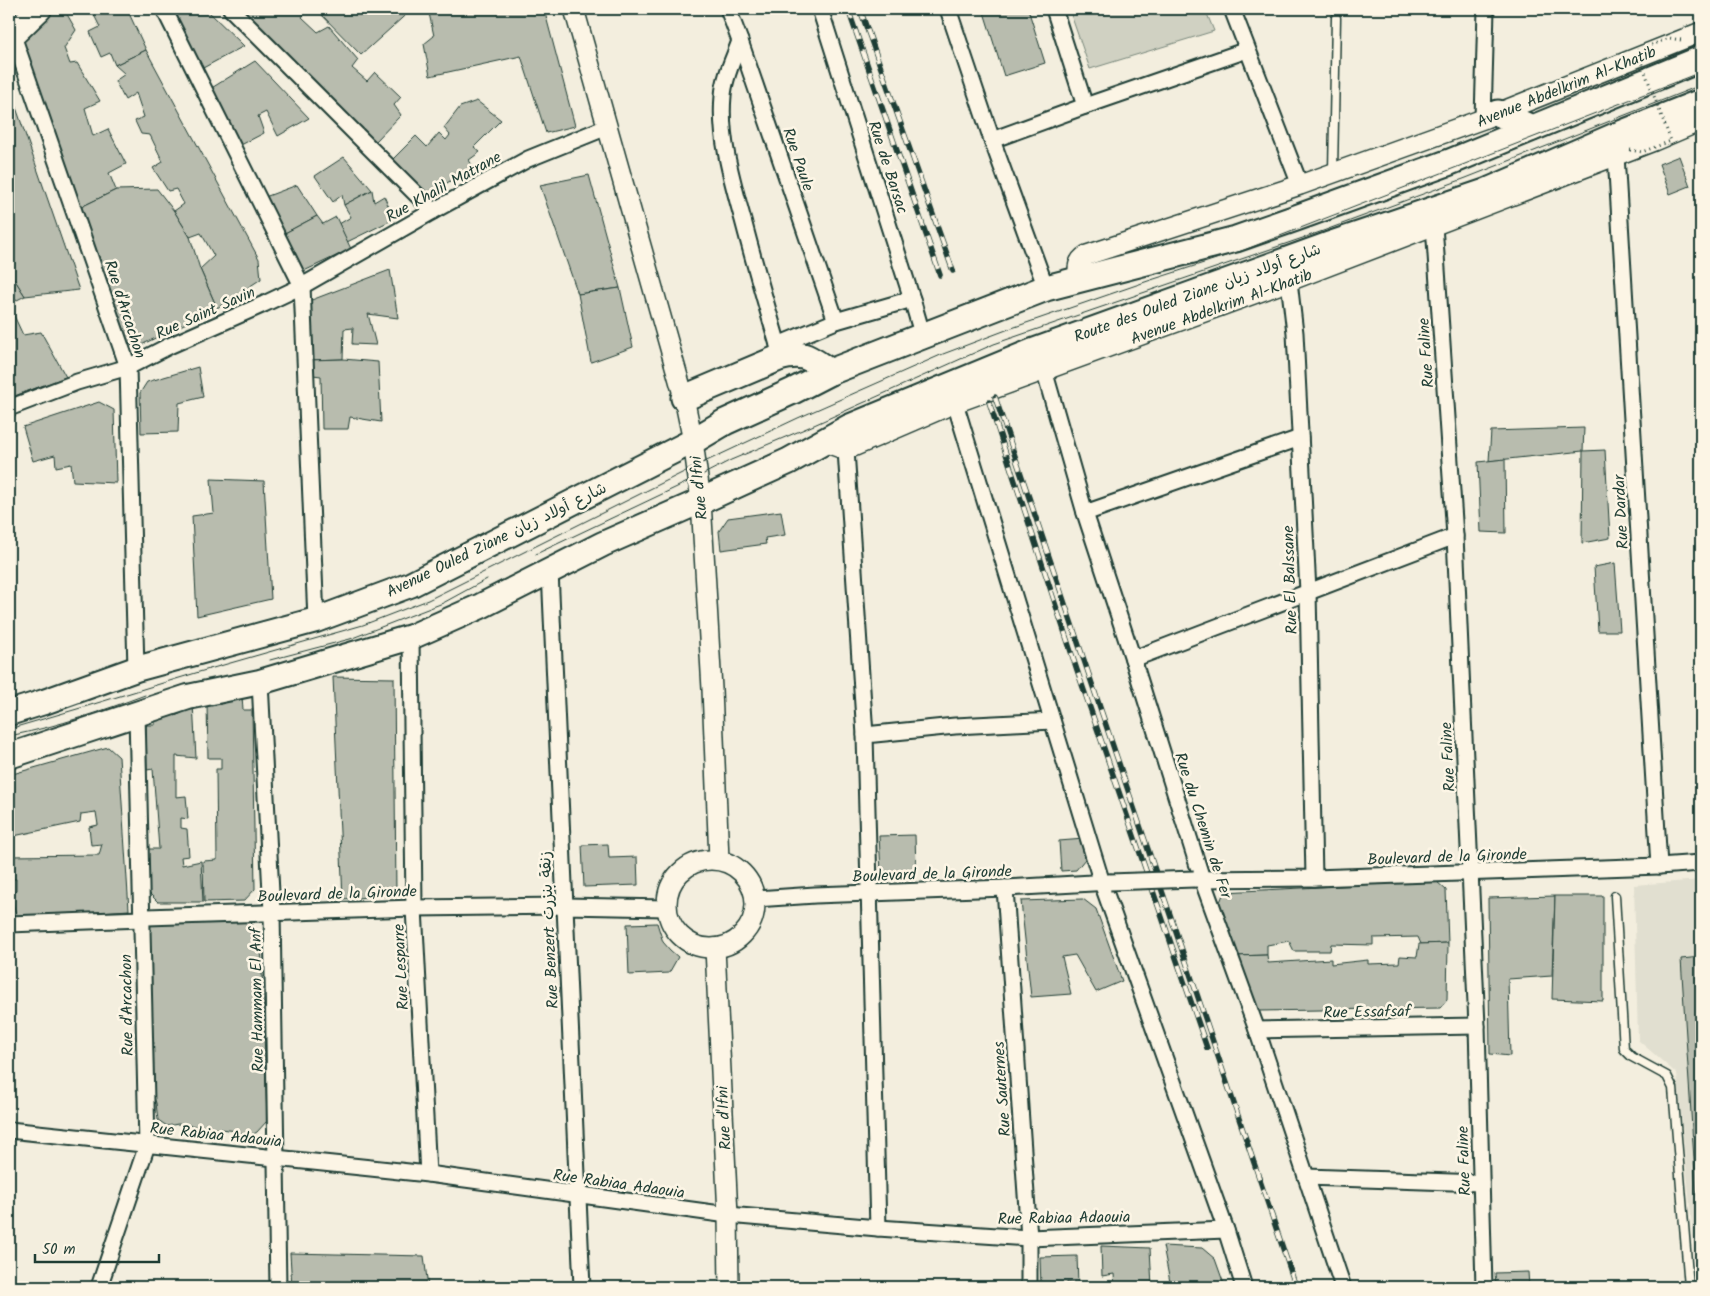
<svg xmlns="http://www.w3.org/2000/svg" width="1710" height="1296" font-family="Kalam,'Playpen Sans Arabic',sans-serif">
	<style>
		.built { fill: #e1dfd0 }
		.grass { fill: #d0d1c2; stroke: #78877b }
		.building { fill: #b8bcae; stroke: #1f3d34 }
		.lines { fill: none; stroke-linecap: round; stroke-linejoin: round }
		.service-casing { stroke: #1f3d34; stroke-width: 11 }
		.minor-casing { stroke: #1f3d34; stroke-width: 19 }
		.tertiary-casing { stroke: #1f3d34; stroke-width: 22 }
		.primary-casing { stroke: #1f3d34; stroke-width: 28 }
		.trunk-casing { stroke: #1f3d34; stroke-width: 29 }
		.service { stroke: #fcf5e5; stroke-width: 8 }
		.minor { stroke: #fcf5e5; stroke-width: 15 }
		.tertiary { stroke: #fcf5e5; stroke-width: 19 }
		.primary { stroke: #fcf5e5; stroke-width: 24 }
		.trunk { stroke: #fcf5e5; stroke-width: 25 }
		.tram { stroke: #1f3d34; stroke-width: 1 }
		.rail-casing { stroke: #1f3d34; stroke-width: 5.5 }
		.rail { stroke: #fcf5e5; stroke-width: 4; stroke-dasharray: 11; stroke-linecap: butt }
		.minor-bridge-casing { stroke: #1f3d34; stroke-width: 19; stroke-linecap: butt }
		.path-bridge { stroke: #1f3d34; stroke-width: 3; stroke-dasharray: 1 4; stroke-linecap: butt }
		.minor-bridge { stroke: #fcf5e5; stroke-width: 15 }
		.labels { text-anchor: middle; stroke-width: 5; stroke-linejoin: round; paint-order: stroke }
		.street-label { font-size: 16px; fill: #1f3d34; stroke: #fcf5e5 }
	</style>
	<rect width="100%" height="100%" fill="#f3eede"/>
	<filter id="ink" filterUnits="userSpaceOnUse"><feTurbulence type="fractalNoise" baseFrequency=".02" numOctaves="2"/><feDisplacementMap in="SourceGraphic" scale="10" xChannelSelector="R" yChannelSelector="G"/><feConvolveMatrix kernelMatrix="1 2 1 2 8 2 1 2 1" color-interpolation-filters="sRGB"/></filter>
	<g filter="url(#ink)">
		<polygon class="built" points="1701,880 1701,1287 1698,1287 1677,1074 1638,1040 1634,885"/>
		<polygon class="grass" points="1069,9 1205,9 1214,31 1090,69"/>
		<g class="building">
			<polygon points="44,9 64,9 76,30 64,48 70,64 77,63 100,101 85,108 93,136 108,129 126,164 109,173 116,190 81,207 22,50 24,33"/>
			<polygon points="91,9 127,9 146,50 115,65 110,53 101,57 90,32 100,27"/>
			<polygon points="180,9 206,9 244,46 203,68 174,13"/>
			<polygon points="244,9 308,9 302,17 318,32 329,26 358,60 352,68 367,81 375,72 401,97 394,105 401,115 375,142 243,13"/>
			<polygon points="316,9 412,9 361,55"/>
			<polygon points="433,9 544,9 575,126 546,133 521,56 430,76 424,44 434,36 429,13"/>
			<polygon points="983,9 1028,9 1045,63 1004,76"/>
			<polygon points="146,50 259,259 261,279 217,308 200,269 214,256 201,233 190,237 174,211 184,204 176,189 168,191 153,168 163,162 150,135 141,134 135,121 144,117 136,93 125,100 115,81 125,74 115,65"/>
			<polygon points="255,61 309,118 278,136 266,112 258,116 264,133 239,146 210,89"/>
			<polygon points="9,90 10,90 79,290 25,296 9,271"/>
			<polygon points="477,101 501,120 474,147 480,152 469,160 473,167 424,197 392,160 416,136 427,147 439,133 446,140 450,135 444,128 460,107"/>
			<polygon points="1679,156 1690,186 1670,194 1659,164"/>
			<polygon points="344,157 372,190 344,205 342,195 333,202 315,176"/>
			<polygon points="589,175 620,288 578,294 540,185"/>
			<polygon points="297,185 317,216 283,234 265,197"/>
			<polygon points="157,189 174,211 190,237 200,269 217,308 135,348 127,342 81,207 116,190"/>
			<polygon points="372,190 374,202 384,196 394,219 347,242 339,224 351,217 344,205"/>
			<polygon points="317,216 323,224 336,217 351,249 304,271 283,234"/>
			<polygon points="390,270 398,318 368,314 376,345 352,344 353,328 344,329 343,359 309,360 309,301"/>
			<polygon points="9,271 25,296 9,304"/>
			<polygon points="620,288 633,347 591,362 578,294"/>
			<polygon points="9,305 23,335 41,332 66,377 9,398"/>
			<polygon points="343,359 378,362 381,422 350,417 348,429 322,429 321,376 313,375 309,360"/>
			<polygon points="198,367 203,397 179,403 178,432 141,433 140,393 147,382"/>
			<polygon points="99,402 114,410 116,483 73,481 71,464 56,467 55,455 33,461 23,427"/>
			<polygon points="1584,428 1583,451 1489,461 1491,431"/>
			<polygon points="1605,450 1610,538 1582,543 1583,451"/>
			<polygon points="1505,459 1506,533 1481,532 1478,462"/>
			<polygon points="211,479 264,481 271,599 197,616 192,516 214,513"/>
			<polygon points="781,511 785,535 765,538 766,544 721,550 719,531 728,518"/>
			<polygon points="1615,563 1620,631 1598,631 1594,567"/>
			<polygon points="333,677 394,678 396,895 343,899"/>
			<polygon points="242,696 243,710 252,710 255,889 244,901 204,902 203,861 217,860 216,769 221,769 221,758 208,758 207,704 221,704 221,697"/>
			<polygon points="193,703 196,758 176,756 176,797 186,796 188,819 181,818 181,828 187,829 189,856 181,857 182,865 201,861 203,902 158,902 145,889 146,849 159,849 153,769 147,770 146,725 155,725 155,714 173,709 175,716 182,713 182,705"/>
			<polygon points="108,747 119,757 129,910 17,918 10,892 16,892 16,879 9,879 9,856 99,855 102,844 91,845 89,827 98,825 96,812 81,814 80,822 9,837 9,775"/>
			<polygon points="915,835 916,870 881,872 879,836"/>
			<polygon points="1084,839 1085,859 1076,870 1061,871 1059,841"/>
			<polygon points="608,844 609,858 637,857 638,885 584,887 582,845"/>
			<polygon points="1436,881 1446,890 1448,943 1421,944 1418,937 1373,938 1373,945 1331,944 1330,951 1294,951 1289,941 1267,945 1267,955 1235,956 1218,907 1224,892"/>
			<polygon points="1555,896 1552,976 1508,979 1510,1056 1490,1054 1488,898"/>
			<polygon points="1555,896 1603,896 1603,1001 1552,999"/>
			<polygon points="1083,899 1096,909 1122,981 1096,992 1075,955 1062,957 1071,994 1031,997 1021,901"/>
			<polygon points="246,914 261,940 267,1121 257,1132 249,1137 237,1131 178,1124 167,1126 158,1120 156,1103 150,1088 152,1050 154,1043 151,1036 147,917"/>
			<polygon points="657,923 663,942 670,950 678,957 669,973 629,975 627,924"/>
			<polygon points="1448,943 1447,1000 1440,1008 1260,1011 1252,1005 1235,956 1267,955 1268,963 1331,959 1331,964 1368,960 1368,964 1399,963 1400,956 1417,957 1419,944"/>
			<polygon points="1701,957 1701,1267 1681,959"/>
			<polygon points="1101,1246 1150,1248 1152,1287 1115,1287 1114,1274 1102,1276"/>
			<polygon points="1163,1246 1202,1248 1215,1259 1225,1287 1171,1287"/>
			<polygon points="290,1253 424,1256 428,1287 292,1287"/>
			<polygon points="1077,1256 1078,1284 1067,1282 1068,1287 1041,1287 1040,1257"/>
			<polygon points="1528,1272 1529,1287 1496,1287 1495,1273"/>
		</g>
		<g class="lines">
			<g class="service-casing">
				<g id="service">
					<polyline points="1333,171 1336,18"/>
					<polyline points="1615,896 1624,1049 1632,1057 1667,1076 1673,1088 1689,1287"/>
				</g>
			</g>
			<g class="minor-casing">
				<g id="minor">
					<polyline points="164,9 302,286 316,620"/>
					<polyline points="231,9 433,211"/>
					<polyline points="728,9 740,41 836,321"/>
					<polyline points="820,9 912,299 923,337"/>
					<polyline points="948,9 992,140 1046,288"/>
					<polyline points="1232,9 1300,185"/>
					<polyline points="10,27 128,367 136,669"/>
					<path d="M740,41c-6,17 -16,36 -17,55 -4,41 9,84 20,124 11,42 23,84 35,125l1,13"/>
					<polyline points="1085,106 1247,50"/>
					<polyline points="1483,119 1486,9"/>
					<polyline points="992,140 1085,106 1054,9"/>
					<polyline points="1616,155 1659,866"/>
					<polyline points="1434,225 1455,536 1477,1026 1484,1287"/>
					<polyline points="1289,281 1295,333 1308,592 1314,878"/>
					<polyline points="778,345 836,321 912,299"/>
					<polyline points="1044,370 1085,513 1133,659 1202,879 1257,1030 1343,1287"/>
					<polyline points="955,403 1102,883 1226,1230 1244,1287"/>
					<polyline points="9,408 77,382 128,367 169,346 264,304 302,286 433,211 528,159 607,127"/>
					<polyline points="846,450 865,735 878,1228"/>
					<polyline points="1085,513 1300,438"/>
					<polyline points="550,571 582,1287"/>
					<polyline points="411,637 414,908 428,1174"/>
					<polyline points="1133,659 1455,536"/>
					<polyline points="260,682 272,912 278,1287"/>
					<polyline points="865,735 955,726 1052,721"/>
					<polyline points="1194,879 1314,878 1659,866 1701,863"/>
					<polyline points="1005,888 1029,1238 1029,1287"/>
					<polyline points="755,899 815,895 1005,888 1110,882"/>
					<polyline points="9,924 142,919 147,917 414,908 565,906 666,908"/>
					<polyline points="1257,1030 1477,1026"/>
					<polyline points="9,1130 428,1174 728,1215 878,1228 1029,1238 1226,1230"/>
					<polyline points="1306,1177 1481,1183"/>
					<polyline points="99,1287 147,1145 137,714"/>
				</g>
			</g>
			<g class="tertiary-casing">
				<g id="tertiary">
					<polyline points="574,9 684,398 693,441 701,501 712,689 719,860"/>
					<path d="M1079,279c-2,-11 -2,-18 8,-24l213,-70 183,-66 218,-87"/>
					<polyline points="824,442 846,450 955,403 1289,281 1654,141 1701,121"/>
					<circle cx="711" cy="904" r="44"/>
					<polyline points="715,948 728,1215 729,1287"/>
				</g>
			</g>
			<g class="primary-casing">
				<g id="primary">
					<polyline points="9,38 39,9"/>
					<polyline points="9,713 44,702 136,669 316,620 410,585 693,441"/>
					<polyline points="9,756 188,697 260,682 411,637 481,606 603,544 701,501"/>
				</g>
			</g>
			<g class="trunk-casing">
				<g id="trunk">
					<polyline points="1498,113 1532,128"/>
					<polyline points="1044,370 1074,340"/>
					<path d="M684,398l95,-40c26,-7 30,0 51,14"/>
					<polyline points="693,441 725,422 793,391 830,372 1046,288 1236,239 1296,218 1450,162 1701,59"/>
					<polyline points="701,501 789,461 850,427 1032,352 1329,245 1485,192 1615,136 1701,102"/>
				</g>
			</g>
			<use href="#service" class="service"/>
			<use href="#minor" class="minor"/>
			<use href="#tertiary" class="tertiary"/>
			<use href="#primary" class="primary"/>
			<use href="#trunk" class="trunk"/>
			<g class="tram">
				<polyline points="536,554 698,477 731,460 814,425 994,344 1323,231 1466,178 1701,85"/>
				<polyline points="270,660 350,639 443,603 487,579"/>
				<polyline points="9,729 84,707 199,672 363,625 428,600 696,466 798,418 943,354 1009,329 1148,281 1244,250 1701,72"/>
				<path d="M14,735c45,-9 88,-24 131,-40"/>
			</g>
			<g class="rail-casing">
				<g id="rail">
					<polyline points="848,9 940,275"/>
					<polyline points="860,9 953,271"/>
					<polyline points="995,397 1296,1287"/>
					<polyline points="989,402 1077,670 1207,1048"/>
				</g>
			</g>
			<use href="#rail" class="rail"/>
			<g class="minor-bridge-casing">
				<polyline id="minor-bridge" points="1110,882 1194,879"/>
			</g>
			<polyline class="path-bridge" points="1630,150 1642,152 1671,141 1637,51 1669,38 1681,40"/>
			<use href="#minor-bridge" class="minor-bridge"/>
		</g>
	</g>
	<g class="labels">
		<g class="street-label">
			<text transform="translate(1566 86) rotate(-22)" y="6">Avenue Abdelkrim Al-Khatib</text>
			<text transform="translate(799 159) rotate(71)" y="6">Rue Paule</text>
			<text transform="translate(889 167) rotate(72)" y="6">Rue de Barsac</text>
			<text transform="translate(443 186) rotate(-29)" y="6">Rue Khalil Matrane</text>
			<text transform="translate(1197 292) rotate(-20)" y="6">Route des Ouled Ziane شارع أولاد زيان</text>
			<text transform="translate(1221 306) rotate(-20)" y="6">Avenue Abdelkrim Al-Khatib</text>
			<text transform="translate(126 309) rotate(72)" y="6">Rue d'Arcachon</text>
			<text transform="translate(205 312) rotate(-24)" y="6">Rue Saint Savin</text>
			<text transform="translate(1425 353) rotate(-94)" y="6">Rue Faline</text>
			<text transform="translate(698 488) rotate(-96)" y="6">Rue d'Ifni</text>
			<text transform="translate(1620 512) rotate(-93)" y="6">Rue Dardar</text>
			<text transform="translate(496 539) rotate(-26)" y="6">Avenue Ouled Ziane شارع أولاد زيان</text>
			<text transform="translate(1289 580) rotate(-92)" y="6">Rue El Balssane</text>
			<text transform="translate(1447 757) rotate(-93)" y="6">Rue Faline</text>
			<text transform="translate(1204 825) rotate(72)" y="6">Rue du Chemin de Fer</text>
			<text transform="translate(1447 856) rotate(-2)" y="6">Boulevard de la Gironde</text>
			<text transform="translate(932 873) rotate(-2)" y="6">Boulevard de la Gironde</text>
			<text transform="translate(337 893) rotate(-2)" y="6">Boulevard de la Gironde</text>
			<text transform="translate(548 930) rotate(-93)" y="6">Rue Benzert زنقة بنزرت</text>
			<text transform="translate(400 967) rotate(-93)" y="6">Rue Lesparre</text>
			<text transform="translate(256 1000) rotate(-91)" y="6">Rue Hammam El Anf</text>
			<text transform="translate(126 1005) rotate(-91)" y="6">Rue d'Arcachon</text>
			<text transform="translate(1367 1011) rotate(-1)" y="6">Rue Essafsaf</text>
			<text transform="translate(1001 1089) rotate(-94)" y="6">Rue Sauternes</text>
			<text transform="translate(723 1118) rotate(-93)" y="6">Rue d'Ifni</text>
			<text transform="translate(216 1134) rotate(6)" y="6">Rue Rabiaa Adaouia</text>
			<text transform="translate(1463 1161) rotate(-92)" y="6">Rue Faline</text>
			<text transform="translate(619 1183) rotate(8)" y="6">Rue Rabiaa Adaouia</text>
			<text transform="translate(1064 1217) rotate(-1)" y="6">Rue Rabiaa Adaouia</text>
		</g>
	</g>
	<rect width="1710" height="1296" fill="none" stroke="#fcf5e5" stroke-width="30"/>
	<rect x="15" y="15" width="1680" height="1266" fill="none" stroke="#1f3d34" stroke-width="2" filter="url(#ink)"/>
	<path d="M35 1254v8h124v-8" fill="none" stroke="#1f3d34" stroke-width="2.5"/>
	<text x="42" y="1254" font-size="15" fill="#1f3d34" stroke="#fcf5e5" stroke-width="4" paint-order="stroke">50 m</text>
</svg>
